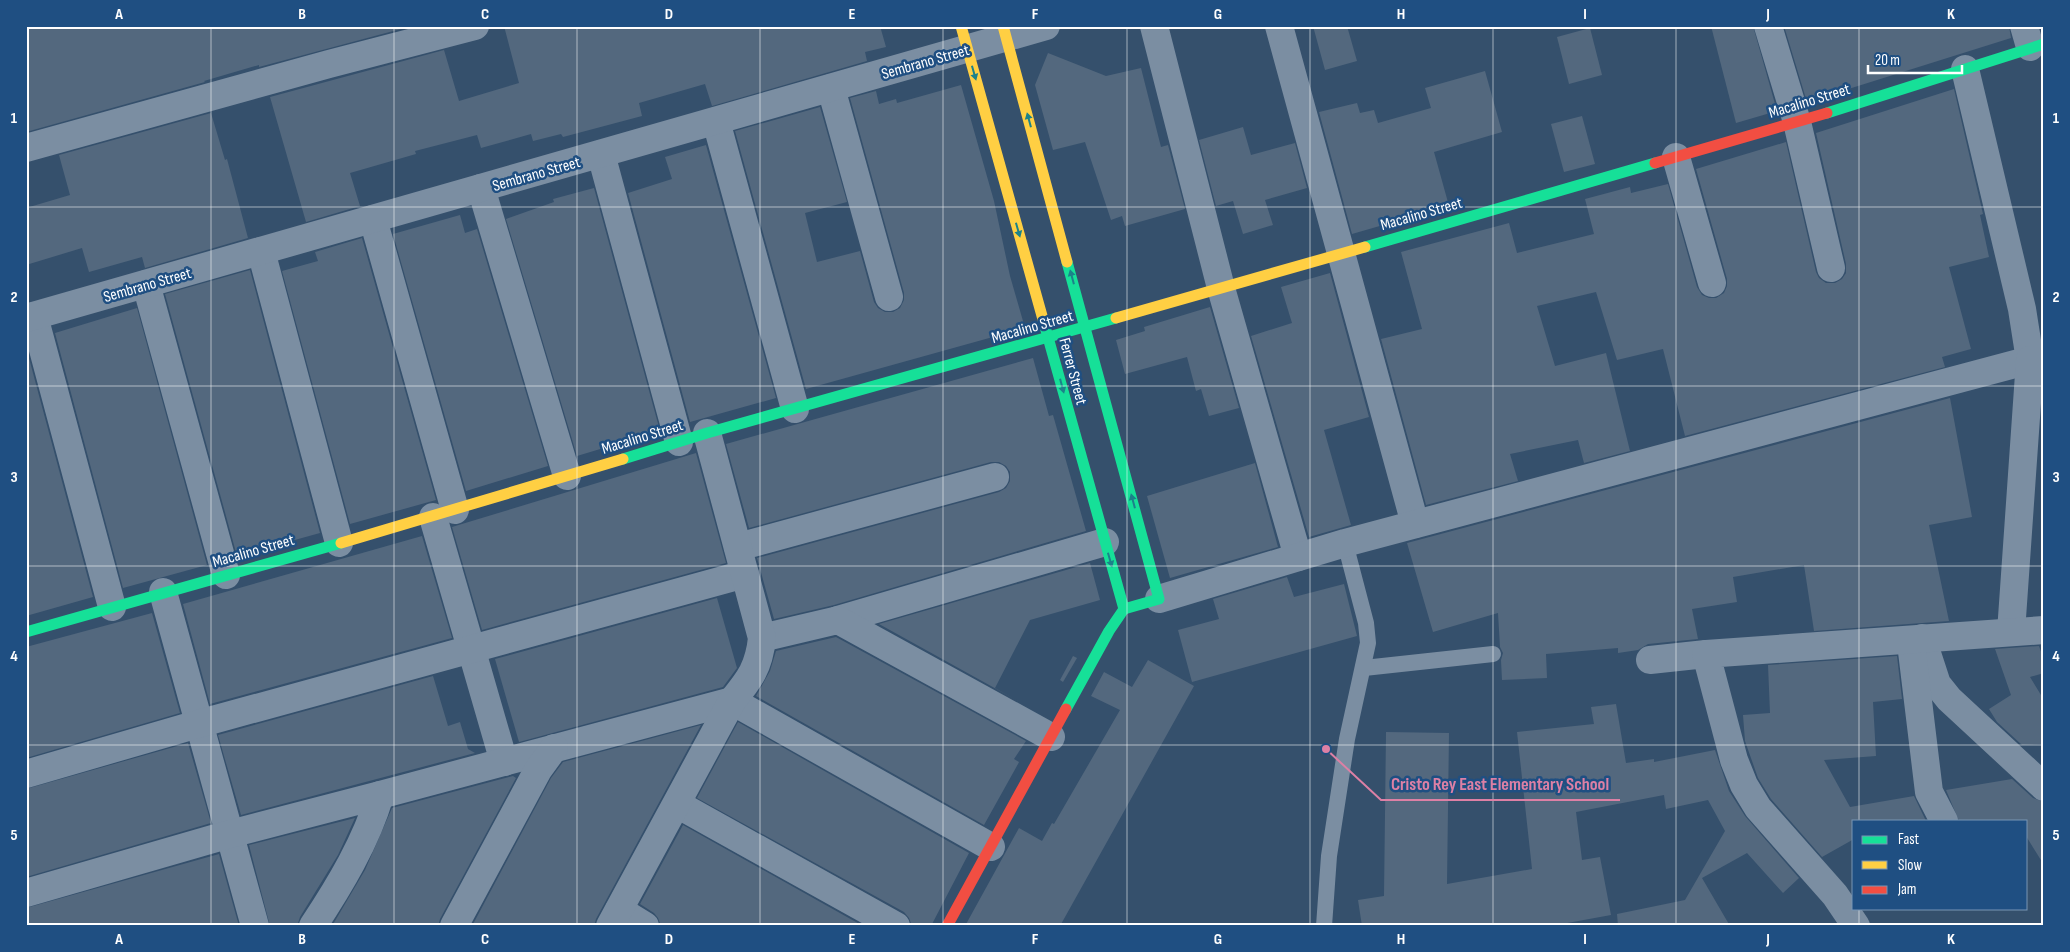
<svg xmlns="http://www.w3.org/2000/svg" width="2070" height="952" font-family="'Sofia Sans Condensed',sans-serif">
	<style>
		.building { fill: #53687e }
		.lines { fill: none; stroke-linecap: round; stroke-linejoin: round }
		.lane { stroke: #7b8ea2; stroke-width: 16 }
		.street { stroke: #7b8ea2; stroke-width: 28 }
		.fast { stroke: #16e098; stroke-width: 11 }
		.slow { stroke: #ffcf43; stroke-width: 11 }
		.jam { stroke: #f24e42; stroke-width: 11 }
		.oneway { fill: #1c828a }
		.grid { fill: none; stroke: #fff; stroke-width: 1; stroke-opacity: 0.55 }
		.labels { text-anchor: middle; stroke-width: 5; stroke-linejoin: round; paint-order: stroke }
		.street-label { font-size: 16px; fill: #fff; stroke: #1f4f82 }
		.leader { fill: none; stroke: #dd80a5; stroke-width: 2 }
		.callout-dot { fill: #dd80a5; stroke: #1f4f82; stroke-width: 2 }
		.callout-label { font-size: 18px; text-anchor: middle; font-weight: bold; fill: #dd80a5; stroke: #1f4f82; stroke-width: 5; stroke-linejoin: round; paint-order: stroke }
		.neatline { fill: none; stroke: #fff; stroke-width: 2 }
		.grid-label { font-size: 16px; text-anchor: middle; font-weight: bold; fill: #fff }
	</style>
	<rect width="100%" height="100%" fill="#35506c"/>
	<g class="building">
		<polygon points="26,26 412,26 259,67 259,65 204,81 205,82 26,132"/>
		<polygon points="504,26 880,26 886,47 865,52 867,61 712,106 705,84 639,103 642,116 563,137 561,134 533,141 531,134 481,148 477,135 415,151 416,154 350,173 360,206 306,222 270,97 444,50 459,101 519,83"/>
		<polygon points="1313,26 1347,26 1357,61 1325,70"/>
		<polygon points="1711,26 1753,26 1777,111 1736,123"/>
		<polygon points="1784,26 2009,26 2011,38 1807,102"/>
		<polygon points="1590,28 1602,75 1569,84 1557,37"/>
		<polygon points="1048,53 1106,76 1141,68 1161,147 1168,145 1185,209 1125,226 1122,216 1111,220 1085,142 1053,150 1035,85"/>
		<polygon points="1485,71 1502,132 1434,152 1449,206 1352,234 1319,112 1357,103 1360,113 1374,110 1378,123 1431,108 1425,88"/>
		<polygon points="961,85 994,201 1010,276 1025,328 806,389 735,131 820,107 847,202 805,213 817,262 860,251 874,302 878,308 885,312 893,312 900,308 904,300 904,293 850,98 876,91 879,104 896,99 897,103"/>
		<polygon points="1954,89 1983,214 1980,215 1989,257 1949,267 1971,349 1942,357 1945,367 1685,436 1663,349 1617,360 1596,292 1537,306 1555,366 1606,353 1630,451 1584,463 1578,440 1510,454 1518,481 1426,505 1381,339 1422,329 1401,252 1509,223 1517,253 1594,234 1585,199 1630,187 1631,193 1668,184 1697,287 1702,295 1709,298 1716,298 1724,293 1727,286 1727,279 1696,169 1786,142 1816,272 1819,278 1826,283 1835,283 1842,279 1846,273 1846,264 1816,133"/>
		<polygon points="211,113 225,160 227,159 248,238 145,268 142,257 89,272 82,248 26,265 26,208 70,195 59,155"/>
		<polygon points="1582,116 1595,164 1564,172 1551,124"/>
		<polygon points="1243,127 1251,155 1295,143 1307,188 1265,200 1273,225 1243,234 1233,201 1216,206 1199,140"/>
		<polygon points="706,145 776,398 690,422 628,193 672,179 665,157"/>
		<polygon points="594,188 660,431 577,456 506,219 554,202 553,199"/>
		<polygon points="460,215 465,233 477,229 548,466 466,491 393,234"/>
		<polygon points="362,238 436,500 350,524 282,271 318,261 315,252"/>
		<polygon points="250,270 320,533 237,556 165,294"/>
		<polygon points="1330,273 1369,417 1324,430 1351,525 1309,537 1251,336 1292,323 1281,287"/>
		<polygon points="1210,307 1239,408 1209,416 1201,389 1196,391 1187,357 1125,374 1116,340 1145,331 1144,327"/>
		<polygon points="137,308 207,565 123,588 55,333"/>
		<polygon points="26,347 93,597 26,616"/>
		<polygon points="1033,358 1049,416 1053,415 1086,531 834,605 774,619 757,558 999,492 1006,488 1010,481 1010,472 1006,466 999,462 991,462 749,528 726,444"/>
		<polygon points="1950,398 1972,517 1929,525 1949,621 1814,631 1804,565 1733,577 1737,602 1692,609 1698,639 1648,644 1638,650 1618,653 1618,648 1546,654 1547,678 1502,680 1501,660 1503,653 1500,647 1498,613 1433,632 1407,543"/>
		<polygon points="696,453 726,563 482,630 452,527"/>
		<polygon points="1255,463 1278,547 1170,578 1147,496"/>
		<polygon points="422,536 452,638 210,704 183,604"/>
		<polygon points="1090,563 1100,600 1030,620 995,688 1018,701 879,624"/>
		<polygon points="1287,577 1294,597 1344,584 1357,636 1192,682 1178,630 1219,619 1213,599"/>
		<polygon points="717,598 737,668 723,687 519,742 495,659"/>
		<polygon points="152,613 180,713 26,758 26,647"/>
		<polygon points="836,637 1026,741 1014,759 1019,762 1018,764 984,825 756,696 770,671 776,651"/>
		<polygon points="2039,646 2044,660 2044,673 2030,677 2044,700 2044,744 2022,745 1997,722 1989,709 2011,695 1995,649"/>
		<polygon points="1073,656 1077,658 1063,682 1060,680"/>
		<polygon points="1897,656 1902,699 1873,702 1876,756 1824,760 1850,807 1914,796 1926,821 1854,821 1854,839 1822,857 1771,799 1758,778 1745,741 1743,715 1770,713 1768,665"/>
		<polygon points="1148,660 1194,686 1060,926 965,926 1019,828 1042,841 1052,823 1054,824 1120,710 1091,696 1104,672 1132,687"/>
		<polygon points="433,676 448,726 460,722 468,749 475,753 241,815 218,735"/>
		<polygon points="1616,704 1626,763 1654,759 1654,762 1715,750 1729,791 1745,816 1799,878 1783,893 1747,853 1702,878 1730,926 1618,926 1617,914 1685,900 1725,831 1708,800 1666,809 1664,795 1576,812 1582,860 1600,857 1611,915 1551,926 1362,926 1358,900 1384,896 1386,732 1449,733 1447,884 1532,869 1517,732 1594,724 1591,707"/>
		<polygon points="738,722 969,853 931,926 912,926 909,918 904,912 697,798"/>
		<polygon points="701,725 596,919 594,926 472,926 551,778 563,762"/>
		<polygon points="188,743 211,823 26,877 26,789"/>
		<polygon points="513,776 516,778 440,919 438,926 332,926 365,870 392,808"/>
		<polygon points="2012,779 2033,798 2044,802 2044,865 2026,836 2026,821 1959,821 1946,790"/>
		<polygon points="355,818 338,855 300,917 297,926 270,926 249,845"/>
		<polygon points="683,825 863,926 661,926 658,918 654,913 640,904"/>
		<polygon points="219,854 239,926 26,926 26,908"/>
	</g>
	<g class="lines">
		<g class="lane">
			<polyline points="1364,668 1493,654"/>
			<polyline points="1324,926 1329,856 1347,739 1368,643 1366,623 1345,543"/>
		</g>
		<g class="street">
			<polyline points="1154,26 1221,288 1298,557"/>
			<polyline points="1279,26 1415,524"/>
			<polyline points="1768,26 1797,122 1831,268"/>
			<polyline points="2024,26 2030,47"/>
			<polyline points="831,88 889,297"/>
			<polyline points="716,121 795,409"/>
			<polyline points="26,148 329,64 475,26"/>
			<polyline points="601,154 679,442"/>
			<polyline points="1676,157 1712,283"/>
			<polyline points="481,188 567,476"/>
			<polyline points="373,219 455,510"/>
			<polyline points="261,251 339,543"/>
			<polyline points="146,284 226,575"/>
			<polyline points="34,316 112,607"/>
			<polyline points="26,318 1046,26"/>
			<polyline points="433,517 504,762"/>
			<polyline points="738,547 995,477"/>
			<polyline points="163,592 255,926"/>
			<polyline points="1159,599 1345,543 2030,360 2022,309 1965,69"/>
			<polyline points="838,620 1105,542"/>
			<polyline points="2011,632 2030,360 2044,360"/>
			<polyline points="762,638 838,620 1051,737"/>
			<polyline points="1922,638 1937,684 1949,699 2044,787"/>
			<polyline points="1911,643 1929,792 1944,821"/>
			<polyline points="1650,660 1706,654"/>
			<polyline points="26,774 198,724 745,574"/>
			<polyline points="380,795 732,701 991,847"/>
			<polyline points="677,804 896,926"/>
			<path d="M26,893l204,-59 150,-39c-14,47 -40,90 -67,131"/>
			<polyline points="619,910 645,926"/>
			<polyline points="454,926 538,770 554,748"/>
			<path d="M610,926l122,-225c18,-22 27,-34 30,-63l-55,-205"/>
			<polyline points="1856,926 1835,895 1758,808 1744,785 1734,760 1706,654 2044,630"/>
		</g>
		<g class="fast">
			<polyline points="1827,113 2044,44"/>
			<polyline points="1365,247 1655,163"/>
			<polyline points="1044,323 1124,609"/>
			<polyline points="623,459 707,433 1116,318"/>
			<polyline points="26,632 341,543"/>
			<polyline points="1066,709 1109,631 1124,609 1159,599 1067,262"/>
		</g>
		<g class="slow">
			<polyline points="961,26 1044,323"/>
			<polyline points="1003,26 1067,262"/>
			<polyline points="1116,318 1365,247"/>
			<polyline points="341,543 623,459"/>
		</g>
		<g class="jam">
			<polyline points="1655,163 1827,113"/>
			<polyline points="947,926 1066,709"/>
		</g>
	</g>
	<defs><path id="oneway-solid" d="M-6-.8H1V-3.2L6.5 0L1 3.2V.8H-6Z" transform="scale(1.25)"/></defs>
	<g class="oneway">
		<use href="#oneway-solid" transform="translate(974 73) rotate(74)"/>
		<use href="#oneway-solid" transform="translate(1029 120) rotate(-105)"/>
		<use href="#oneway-solid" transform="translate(1018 230) rotate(74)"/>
		<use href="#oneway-solid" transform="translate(1072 277) rotate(-105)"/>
		<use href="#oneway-solid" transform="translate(1062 386) rotate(75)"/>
		<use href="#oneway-solid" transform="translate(1133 501) rotate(-105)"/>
		<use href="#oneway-solid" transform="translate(1110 560) rotate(74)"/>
	</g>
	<path class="grid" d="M211,26v900M394,26v900M577,26v900M760,26v900M943,26v900M1127,26v900M1310,26v900M1493,26v900M1676,26v900M1859,26v795M26,207h2018M26,386h2018M26,566h2018M26,745h2018M1859,908v18"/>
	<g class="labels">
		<g class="street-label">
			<text transform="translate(925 61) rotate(-16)" y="6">Sembrano Street</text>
			<text transform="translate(1809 100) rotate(-17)" y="6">Macalino Street</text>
			<text transform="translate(536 173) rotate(-16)" y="6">Sembrano Street</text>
			<text transform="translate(1421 213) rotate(-16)" y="6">Macalino Street</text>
			<text transform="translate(147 284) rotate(-16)" y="6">Sembrano Street</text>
			<text transform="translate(1032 326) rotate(-16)" y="6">Macalino Street</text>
			<text transform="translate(1074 371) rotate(75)" y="6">Ferrer Street</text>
			<text transform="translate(642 436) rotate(-17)" y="6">Macalino Street</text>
			<text transform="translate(253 550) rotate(-16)" y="6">Macalino Street</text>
		</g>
	</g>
	<path class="leader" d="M1326 749L1381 800H1620"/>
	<circle class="callout-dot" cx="1326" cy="749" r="5"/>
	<g class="callout-label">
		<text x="1500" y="790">Cristo Rey East Elementary School</text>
	</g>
	<rect width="2070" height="952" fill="none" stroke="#1f4f82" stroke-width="55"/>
	<rect x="1852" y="820" width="175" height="90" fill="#1f4f82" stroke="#7995b4"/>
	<rect x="1862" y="836" width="25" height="8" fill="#16e098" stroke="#7995b4"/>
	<text x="1898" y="844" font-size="15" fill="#ffffff">Fast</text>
	<rect x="1862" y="861" width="25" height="8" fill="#ffcf43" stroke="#7995b4"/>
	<text x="1898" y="870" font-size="15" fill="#ffffff">Slow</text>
	<rect x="1862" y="886" width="25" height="8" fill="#f24e42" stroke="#7995b4"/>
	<text x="1898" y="894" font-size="15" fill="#ffffff">Jam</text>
	<path d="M1868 65v8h94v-8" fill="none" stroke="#ffffff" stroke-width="2.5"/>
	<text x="1875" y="65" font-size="15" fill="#ffffff" stroke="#1f4f82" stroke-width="4" paint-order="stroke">20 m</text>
	<rect x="28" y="28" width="2014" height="896" class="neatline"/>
	<g class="grid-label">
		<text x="119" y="19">A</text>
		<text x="302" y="19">B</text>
		<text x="485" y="19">C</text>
		<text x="669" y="19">D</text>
		<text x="852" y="19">E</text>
		<text x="1035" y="19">F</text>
		<text x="1218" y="19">G</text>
		<text x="1401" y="19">H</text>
		<text x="1585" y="19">I</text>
		<text x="1768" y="19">J</text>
		<text x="1951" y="19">K</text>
		<text x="14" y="123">1</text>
		<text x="2056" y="123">1</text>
		<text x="14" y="302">2</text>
		<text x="2056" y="302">2</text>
		<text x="14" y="482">3</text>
		<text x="2056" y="482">3</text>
		<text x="14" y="661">4</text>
		<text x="2056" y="661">4</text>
		<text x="14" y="840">5</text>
		<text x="2056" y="840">5</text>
		<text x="119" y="944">A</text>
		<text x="302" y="944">B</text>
		<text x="485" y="944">C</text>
		<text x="669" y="944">D</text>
		<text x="852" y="944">E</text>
		<text x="1035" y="944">F</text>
		<text x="1218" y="944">G</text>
		<text x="1401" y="944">H</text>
		<text x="1585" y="944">I</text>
		<text x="1768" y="944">J</text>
		<text x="1951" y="944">K</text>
	</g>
</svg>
